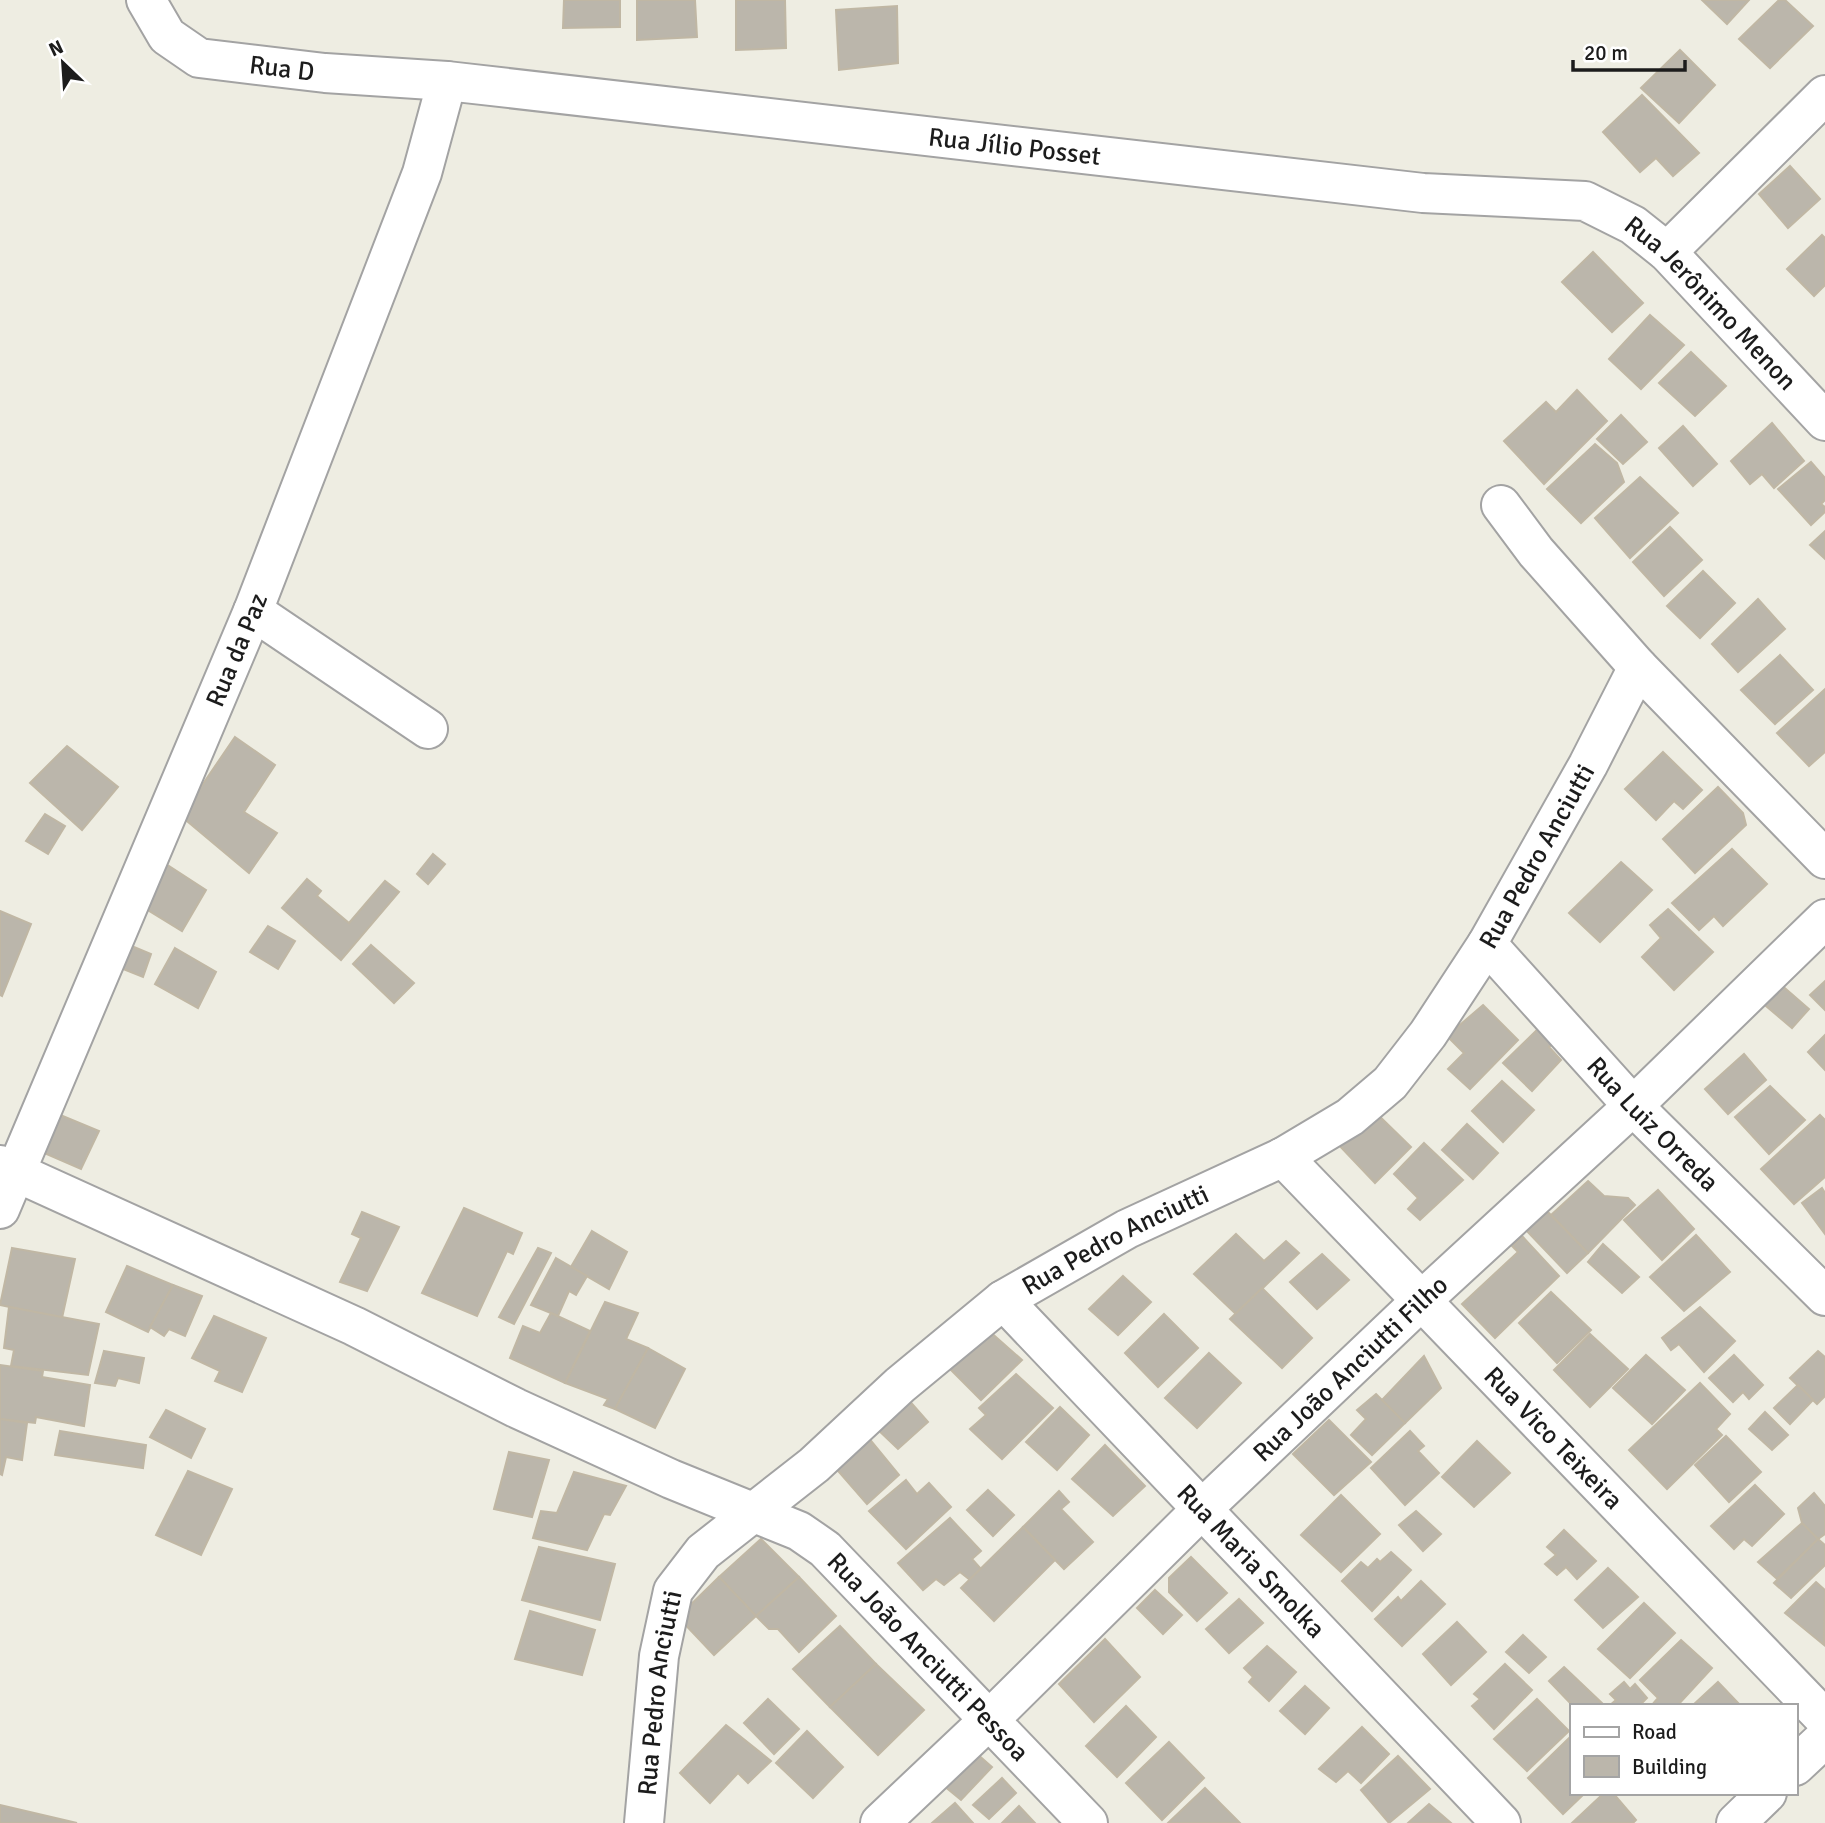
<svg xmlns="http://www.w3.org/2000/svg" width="1825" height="1823" font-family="Signika,sans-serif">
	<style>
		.building { fill: #bbb6ab; stroke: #c0b7a4; stroke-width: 2 }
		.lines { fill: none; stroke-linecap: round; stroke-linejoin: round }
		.minor-casing { stroke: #a3a3a3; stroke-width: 42 }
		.minor { stroke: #fff; stroke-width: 38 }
		.labels { text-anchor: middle; stroke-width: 5; stroke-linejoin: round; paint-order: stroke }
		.street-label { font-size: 26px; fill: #1c1c1c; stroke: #fff }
	</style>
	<rect width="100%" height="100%" fill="#eeede2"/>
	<g class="building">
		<polygon points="564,0 620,0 620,27 563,28"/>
		<polygon points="637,0 695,0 697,37 637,40"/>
		<polygon points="736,0 785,0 786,48 736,50"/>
		<polygon points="1702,0 1749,0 1727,24"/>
		<polygon points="1779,0 1785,0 1813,26 1770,68 1739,39"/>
		<polygon points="897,6 898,63 839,70 836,10"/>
		<polygon points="1680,50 1715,85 1679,123 1641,88"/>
		<polygon points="1642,95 1699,153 1673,176 1656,158 1640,172 1603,132"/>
		<polygon points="1790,166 1820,199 1788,228 1759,194"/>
		<polygon points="1822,235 1825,238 1825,285 1814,296 1787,269"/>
		<polygon points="1593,252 1643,303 1612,332 1562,282"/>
		<polygon points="1650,315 1684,345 1641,389 1609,359"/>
		<polygon points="1691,352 1726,386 1695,416 1659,383"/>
		<polygon points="1577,390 1607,421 1544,484 1504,441 1546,402 1556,412"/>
		<polygon points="1621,415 1647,442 1623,464 1597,439"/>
		<polygon points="1772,423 1804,461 1774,488 1762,474 1750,484 1731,461"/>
		<polygon points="1683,426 1717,464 1693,486 1659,448"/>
		<polygon points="1595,444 1617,463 1624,482 1581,523 1547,489"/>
		<polygon points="1811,462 1825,478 1825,500 1821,504 1825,507 1825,512 1811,525 1778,489"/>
		<polygon points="1640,477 1678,513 1630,558 1595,518"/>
		<polygon points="1670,527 1702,560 1664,596 1633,562"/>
		<polygon points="1825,531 1825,559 1810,545"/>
		<polygon points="1703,571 1735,603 1700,638 1667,606"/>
		<polygon points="1758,599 1785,629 1738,672 1712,644"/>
		<polygon points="1780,655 1813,690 1775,724 1741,690"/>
		<polygon points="1825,689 1825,752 1809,766 1777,733"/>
		<polygon points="235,737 275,765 244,812 277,833 249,873 181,816"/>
		<polygon points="67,746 118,787 82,830 30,783"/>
		<polygon points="1663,752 1702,790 1683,809 1674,801 1656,820 1625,789"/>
		<polygon points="1718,787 1743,813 1746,825 1695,873 1663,839"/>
		<polygon points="45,814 65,826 48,854 26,841"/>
		<polygon points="1732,849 1767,884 1723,926 1714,916 1699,930 1672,903"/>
		<polygon points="433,854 445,864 428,884 417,874"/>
		<polygon points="1621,862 1652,890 1600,942 1569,913"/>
		<polygon points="166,864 206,890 182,931 141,906"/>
		<polygon points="307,879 321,891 317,896 349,923 385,881 399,892 341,960 282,908"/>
		<polygon points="1668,909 1713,952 1674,990 1642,957 1661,938 1650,925"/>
		<polygon points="0,911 31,924 2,996 0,995"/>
		<polygon points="268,926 295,941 278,969 250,952"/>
		<polygon points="122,942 151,954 143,977 113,965"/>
		<polygon points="371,945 414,983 394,1003 353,964"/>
		<polygon points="175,948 216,972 198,1008 155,984"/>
		<polygon points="1825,981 1825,1010 1810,995"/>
		<polygon points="1779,983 1809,1009 1792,1028 1760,1001"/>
		<polygon points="1483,1005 1518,1040 1470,1089 1448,1069 1464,1053 1447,1036"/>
		<polygon points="1540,1027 1555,1042 1549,1047 1561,1060 1532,1091 1503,1063"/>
		<polygon points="1825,1035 1825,1070 1808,1052"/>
		<polygon points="1744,1054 1766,1080 1728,1114 1705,1089"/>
		<polygon points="1502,1081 1534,1110 1503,1142 1472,1111"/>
		<polygon points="1770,1086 1805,1120 1769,1154 1735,1117"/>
		<polygon points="1372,1109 1411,1147 1375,1183 1336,1142"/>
		<polygon points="53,1112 99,1131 81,1169 35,1149"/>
		<polygon points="1820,1115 1825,1120 1825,1177 1794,1204 1761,1169"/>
		<polygon points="1467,1124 1498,1153 1473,1179 1442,1150"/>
		<polygon points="1424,1143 1463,1180 1420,1220 1408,1209 1418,1198 1394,1174"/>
		<polygon points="1588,1181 1604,1196 1628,1198 1635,1205 1588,1253 1551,1215"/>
		<polygon points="1822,1188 1825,1193 1825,1234 1802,1203"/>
		<polygon points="1658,1190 1694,1229 1662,1260 1624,1220"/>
		<polygon points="464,1208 522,1233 513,1254 507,1251 477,1316 422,1293"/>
		<polygon points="1544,1208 1588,1253 1567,1273 1523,1227"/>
		<polygon points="362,1212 399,1227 367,1291 340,1282 361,1238 352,1234"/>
		<polygon points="592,1231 627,1252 609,1289 571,1267"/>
		<polygon points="1236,1234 1264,1261 1286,1241 1299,1253 1236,1314 1194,1274"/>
		<polygon points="1696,1235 1730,1272 1684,1311 1650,1277"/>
		<polygon points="1522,1236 1559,1276 1495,1338 1462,1304 1518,1252 1512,1246"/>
		<polygon points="1603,1244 1639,1277 1622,1293 1588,1262"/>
		<polygon points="12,1248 75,1259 62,1318 0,1305"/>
		<polygon points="538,1248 551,1253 514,1324 499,1317"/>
		<polygon points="1322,1254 1349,1280 1317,1309 1290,1282"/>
		<polygon points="556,1258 587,1276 576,1295 569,1291 558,1316 531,1305"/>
		<polygon points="127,1266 173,1285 148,1332 106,1312"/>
		<polygon points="1123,1276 1151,1302 1118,1335 1089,1309"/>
		<polygon points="173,1285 202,1296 185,1336 169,1329 164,1336 150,1327"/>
		<polygon points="1262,1288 1312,1338 1282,1368 1230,1319"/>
		<polygon points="1551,1292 1591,1330 1557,1363 1519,1323"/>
		<polygon points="605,1302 638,1313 626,1339 648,1348 615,1409 604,1405 608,1399 565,1383"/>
		<polygon points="9,1307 99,1324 88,1375 11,1366 14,1350 4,1348"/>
		<polygon points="1700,1307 1735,1341 1704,1372 1679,1344 1671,1350 1662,1338"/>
		<polygon points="551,1313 590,1331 565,1383 510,1358 523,1326 540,1333"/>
		<polygon points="1164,1314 1198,1348 1158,1387 1125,1353"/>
		<polygon points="214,1316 266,1338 242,1392 215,1381 220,1371 192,1358"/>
		<polygon points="988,1330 1022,1360 981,1400 949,1368"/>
		<polygon points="1590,1334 1628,1369 1590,1407 1554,1370"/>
		<polygon points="648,1348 685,1369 655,1428 615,1409"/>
		<polygon points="104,1351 144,1358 139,1383 118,1378 115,1386 95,1383"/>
		<polygon points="1818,1351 1825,1357 1825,1396 1817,1404 1790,1378"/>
		<polygon points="1209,1353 1241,1383 1197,1428 1165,1398"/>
		<polygon points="1646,1355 1685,1390 1652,1424 1613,1388"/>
		<polygon points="1734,1355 1763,1385 1749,1399 1743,1392 1733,1402 1709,1378"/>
		<polygon points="1424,1356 1441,1388 1405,1423 1382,1400"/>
		<polygon points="0,1365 43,1371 42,1377 90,1385 84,1426 36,1417 35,1423 0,1419"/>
		<polygon points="1016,1374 1053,1408 1002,1459 970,1429 986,1415 979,1408"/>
		<polygon points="1700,1383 1730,1414 1716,1429 1722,1435 1667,1489 1629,1450"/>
		<polygon points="1798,1385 1813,1400 1790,1424 1774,1408"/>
		<polygon points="1376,1394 1405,1423 1372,1455 1351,1435 1366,1419 1357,1410"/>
		<polygon points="906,1397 928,1422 898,1449 874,1426"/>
		<polygon points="1060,1407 1089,1435 1057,1470 1026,1442"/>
		<polygon points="166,1410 205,1429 191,1458 150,1437"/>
		<polygon points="1765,1412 1788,1435 1772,1450 1749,1429"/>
		<polygon points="0,1419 27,1423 22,1460 6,1457 2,1475 0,1474"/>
		<polygon points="1329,1420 1371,1462 1334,1495 1293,1454"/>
		<polygon points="60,1431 146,1445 143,1468 55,1455"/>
		<polygon points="1410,1431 1424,1446 1418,1451 1439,1473 1405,1505 1371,1468"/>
		<polygon points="867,1436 899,1475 867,1504 833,1465"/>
		<polygon points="1726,1436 1761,1472 1729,1502 1695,1465"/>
		<polygon points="1477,1441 1510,1473 1474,1507 1442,1477"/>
		<polygon points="1105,1445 1145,1486 1113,1516 1072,1479"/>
		<polygon points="509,1452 549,1460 532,1517 494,1509"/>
		<polygon points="188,1471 232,1489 201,1555 156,1535"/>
		<polygon points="574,1472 626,1486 610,1515 604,1514 587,1550 533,1538 541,1511 557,1513"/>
		<polygon points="906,1480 917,1494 929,1483 951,1507 906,1549 869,1511"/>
		<polygon points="1755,1485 1784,1514 1752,1546 1744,1539 1734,1549 1711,1526"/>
		<polygon points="988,1490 1014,1515 993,1536 967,1510"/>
		<polygon points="1059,1491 1069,1502 1061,1509 1093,1542 1064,1569 1023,1527"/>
		<polygon points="1814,1493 1825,1506 1825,1534 1818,1539 1802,1523 1798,1508"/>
		<polygon points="1341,1495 1380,1534 1341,1572 1301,1535"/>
		<polygon points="1416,1511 1441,1534 1423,1551 1399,1525"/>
		<polygon points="950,1518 981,1551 972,1559 981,1569 970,1580 960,1572 944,1585 936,1579 923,1590 898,1563"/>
		<polygon points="1802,1523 1818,1539 1777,1579 1758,1562"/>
		<polygon points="1023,1527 1055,1560 994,1621 961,1588"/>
		<polygon points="1564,1530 1596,1561 1577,1579 1566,1567 1557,1575 1545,1564 1556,1555 1547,1547"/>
		<polygon points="761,1539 799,1577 756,1616 719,1577"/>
		<polygon points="1818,1539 1825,1545 1825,1565 1791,1598 1774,1583"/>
		<polygon points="539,1547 615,1564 600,1620 522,1600"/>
		<polygon points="1391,1552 1411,1570 1372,1611 1342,1581 1361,1562 1368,1568 1377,1559 1380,1562"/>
		<polygon points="1191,1557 1227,1593 1197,1621 1169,1592 1169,1578"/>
		<polygon points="1608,1568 1638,1597 1603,1628 1575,1600"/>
		<polygon points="719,1577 756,1616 714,1655 678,1617"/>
		<polygon points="799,1577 836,1616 799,1652 778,1629 769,1629 756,1616"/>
		<polygon points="1421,1581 1445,1604 1402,1646 1375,1619 1398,1597 1401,1601"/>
		<polygon points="1816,1582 1825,1590 1824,1645 1785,1613"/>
		<polygon points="1155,1590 1182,1615 1163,1634 1137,1608"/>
		<polygon points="1239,1599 1263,1623 1229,1653 1206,1629"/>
		<polygon points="1644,1603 1675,1633 1630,1678 1598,1649"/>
		<polygon points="530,1611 595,1630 582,1675 515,1659"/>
		<polygon points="1457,1622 1486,1652 1451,1685 1423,1654"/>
		<polygon points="840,1626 876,1664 830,1707 793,1669"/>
		<polygon points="1523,1635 1546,1657 1529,1673 1506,1652"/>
		<polygon points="1105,1639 1140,1677 1094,1722 1059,1684"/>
		<polygon points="1681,1640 1712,1668 1677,1706 1651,1706 1658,1698 1640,1680"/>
		<polygon points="1267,1646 1296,1672 1269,1701 1249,1682 1253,1677 1244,1668"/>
		<polygon points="876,1664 924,1710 878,1755 830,1707"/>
		<polygon points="1505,1664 1532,1690 1494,1729 1472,1706 1480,1699 1474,1694"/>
		<polygon points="1564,1667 1603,1704 1601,1706 1573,1706 1549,1681"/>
		<polygon points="1624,1682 1630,1689 1635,1684 1647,1698 1639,1706 1609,1706 1616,1700 1610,1694"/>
		<polygon points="1718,1682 1741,1706 1692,1706"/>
		<polygon points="1305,1686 1329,1708 1305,1734 1280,1711"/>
		<polygon points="768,1699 799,1729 774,1754 744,1723"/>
		<polygon points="1537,1699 1569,1731 1527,1771 1494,1739"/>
		<polygon points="1126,1706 1156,1737 1117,1777 1086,1746"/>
		<polygon points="726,1725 771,1761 748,1783 738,1773 710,1803 680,1773"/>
		<polygon points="1362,1727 1389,1754 1361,1783 1348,1771 1336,1782 1319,1769"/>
		<polygon points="807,1731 843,1767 813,1798 776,1763"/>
		<polygon points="1571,1736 1571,1793 1585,1793 1563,1814 1528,1778"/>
		<polygon points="1169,1742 1204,1778 1162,1820 1126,1783"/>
		<polygon points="976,1753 992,1767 961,1800 944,1786"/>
		<polygon points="1398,1756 1430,1789 1389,1823 1361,1790"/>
		<polygon points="1002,1778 1016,1793 989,1819 973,1805"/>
		<polygon points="1205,1788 1240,1823 1168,1823"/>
		<polygon points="1604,1793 1613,1793 1636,1820 1633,1823 1572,1823"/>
		<polygon points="955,1803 973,1823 932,1823"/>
		<polygon points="1429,1804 1451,1823 1408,1823"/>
		<polygon points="0,1805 77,1823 0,1823"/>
		<polygon points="1019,1806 1035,1823 1002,1823"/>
	</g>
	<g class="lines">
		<g class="minor-casing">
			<g id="minor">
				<path id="s1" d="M146,0l21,36 32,22 126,15 122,8 976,112 162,8 48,24 34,27 158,169"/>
				<polyline points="1667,252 1825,95"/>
				<polyline points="1501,505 1536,552 1638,667 1825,859"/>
				<polyline points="253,611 428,729"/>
				<path id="s2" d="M1487,944l146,162 192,190"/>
				<path id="s3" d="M1283,1157l542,562"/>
				<path id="s4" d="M0,1165l354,161 162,82 155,71 128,52 26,18 263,274"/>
				<path id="s5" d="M0,1209l253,-598 169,-438 25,-92"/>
				<path id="s6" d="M1003,1300l498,523"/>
				<polyline points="1795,1766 1825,1738"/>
				<path id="s7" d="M644,1823l15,-167 14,-65 30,-39 111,-87 86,-80 103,-85 124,-71 156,-72 67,-40 40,-34 38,-49 59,-90 101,-179 50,-98"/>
				<path id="s8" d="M880,1823l110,-104 213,-211 219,-208 211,-194 192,-187"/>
				<polyline points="1736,1823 1767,1793"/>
			</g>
		</g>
		<use href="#minor" class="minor"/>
	</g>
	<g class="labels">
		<g class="street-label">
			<text dy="9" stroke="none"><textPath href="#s1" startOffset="164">Rua D</textPath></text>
			<text dy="9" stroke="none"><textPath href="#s1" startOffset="901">Rua Jílio Posset</textPath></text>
			<text dy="9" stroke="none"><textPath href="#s1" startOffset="1638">Rua Jerônimo Menon</textPath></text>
			<text dy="9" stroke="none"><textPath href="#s5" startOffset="607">Rua da Paz</textPath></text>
			<text dy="9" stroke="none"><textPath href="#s7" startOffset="1391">Rua Pedro Anciutti</textPath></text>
			<text dy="9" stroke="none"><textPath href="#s2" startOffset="245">Rua Luiz Orreda</textPath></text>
			<text dy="9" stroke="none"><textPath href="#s7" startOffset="803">Rua Pedro Anciutti</textPath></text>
			<text dy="9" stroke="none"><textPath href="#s8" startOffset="654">Rua João Anciutti Filho</textPath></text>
			<text dy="9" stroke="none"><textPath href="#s3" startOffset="390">Rua Vico Teixeira</textPath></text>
			<text dy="9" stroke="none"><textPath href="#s6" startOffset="360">Rua Maria Smolka</textPath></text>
			<text dy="9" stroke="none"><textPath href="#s4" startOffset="1060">Rua João Anciutti Pessoa</textPath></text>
			<text dy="9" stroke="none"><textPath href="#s7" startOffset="131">Rua Pedro Anciutti</textPath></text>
		</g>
	</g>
	<rect x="1570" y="1704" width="228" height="91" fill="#ffffff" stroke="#a4a4a4" stroke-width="2"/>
	<rect x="1584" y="1727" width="35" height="10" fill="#ffffff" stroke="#a4a4a4" stroke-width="2"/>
	<text x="1632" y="1739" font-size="21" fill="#1c1c1c">Road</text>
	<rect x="1584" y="1756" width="35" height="21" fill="#bbb6ab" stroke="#a4a4a4" stroke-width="2"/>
	<text x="1632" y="1774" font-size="21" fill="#1c1c1c">Building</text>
	<g transform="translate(63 63) rotate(335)" stroke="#ffffff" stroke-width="5" paint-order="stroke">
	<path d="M0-5L12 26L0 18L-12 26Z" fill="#1c1c1c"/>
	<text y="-10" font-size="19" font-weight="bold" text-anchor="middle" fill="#1c1c1c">N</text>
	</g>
	<path d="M1573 60v10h112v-10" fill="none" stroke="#1c1c1c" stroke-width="3.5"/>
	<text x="1584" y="60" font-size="21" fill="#1c1c1c" stroke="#ffffff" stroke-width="5" paint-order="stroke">20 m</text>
</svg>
